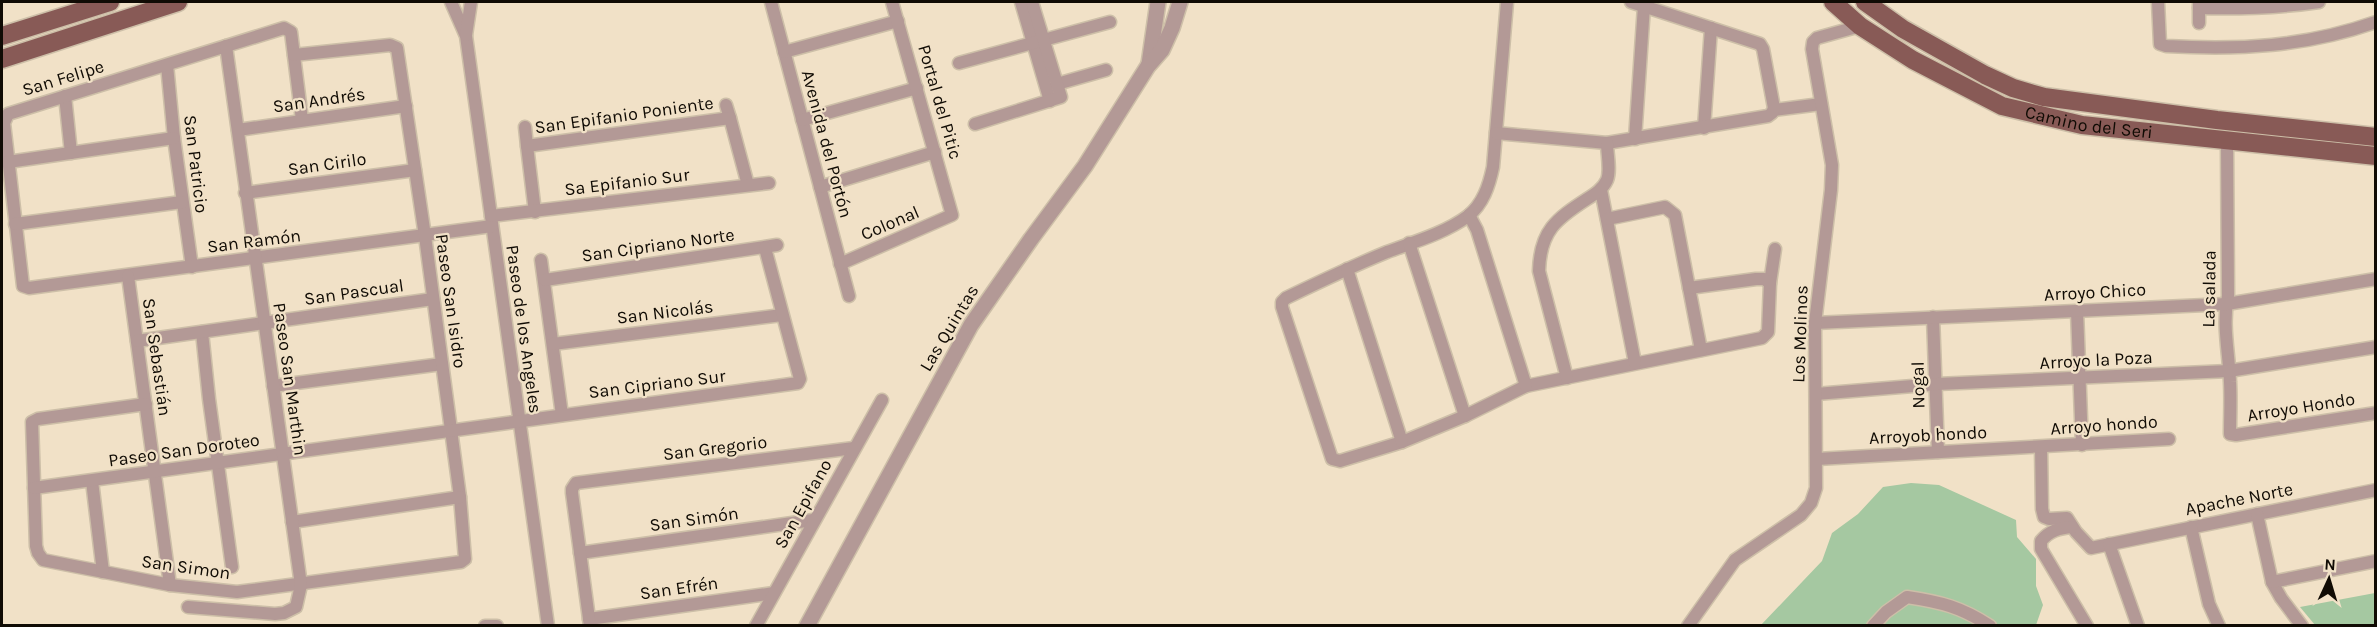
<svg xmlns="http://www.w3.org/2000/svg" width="2377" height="627" font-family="Karla,sans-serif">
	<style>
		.green { fill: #a5c8a1 }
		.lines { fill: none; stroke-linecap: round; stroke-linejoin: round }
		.minor-casing { stroke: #cdbfa8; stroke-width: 15 }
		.tertiary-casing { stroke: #cdbfa8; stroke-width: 18 }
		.primary-casing { stroke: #cdbfa8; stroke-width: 21 }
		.minor { stroke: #b39996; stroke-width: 12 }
		.tertiary { stroke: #b39996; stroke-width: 15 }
		.primary { stroke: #885a56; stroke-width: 18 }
		.labels { text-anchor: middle; stroke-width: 4.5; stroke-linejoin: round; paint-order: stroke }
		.street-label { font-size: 18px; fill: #100b04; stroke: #f1e1c7 }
	</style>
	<rect width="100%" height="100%" fill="#f1e1c7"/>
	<g class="green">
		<polygon points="1911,483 1939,485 2016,520 2017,537 2036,559 2036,586 2043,605 2036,625 1760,626 1822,561 1832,533 1858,514 1883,487"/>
		<polygon points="2375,593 2375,625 2315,625 2300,607"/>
	</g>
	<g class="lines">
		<g class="minor-casing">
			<g id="minor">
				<polyline points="451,2 466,36 548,626"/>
				<polyline points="771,2 849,296"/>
				<polyline points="1021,2 1050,101"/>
				<path d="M1507,2l-14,165c-4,19 -10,37 -25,49 -23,17 -54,26 -81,36 -34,14 -68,30 -101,46l-4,4v5l50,152 8,2 62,-19 63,-26 61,-30 236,-48 6,-6 2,-49 5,-34"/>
				<path d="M2158,2l2,42 6,2c74,4 139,1 210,-24"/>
				<path d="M2199,8c41,1 80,0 120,-6"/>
				<polyline points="2199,23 2199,3"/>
				<polyline points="466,35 471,2"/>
				<polyline points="784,52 898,21"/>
				<polyline points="959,63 1110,22"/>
				<polyline points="167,65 174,138 192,267"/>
				<polyline points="1057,84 1106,70"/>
				<polyline points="65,96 71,153"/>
				<polyline points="726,105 730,118"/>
				<polyline points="1774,110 1821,104"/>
				<polyline points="302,120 291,32 284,28 8,114 4,123 23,286 29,288 492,226"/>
				<polyline points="802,120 917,88"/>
				<polyline points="975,124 1061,97 1032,2"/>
				<polyline points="525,127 527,146"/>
				<polyline points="1704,128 1711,28"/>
				<polyline points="238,130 406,106"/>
				<polyline points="1496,133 1607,143 1768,116 1772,113 1774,108 1763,49 1760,44 1631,2"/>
				<polyline points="1635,139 1644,6"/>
				<path d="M2227,141l1,155c-6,29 1,57 2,86 1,17 0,35 0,52l6,1 140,-22"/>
				<polyline points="8,162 174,138"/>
				<polyline points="820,187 935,152"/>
				<polyline points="1601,190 1635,363"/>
				<polyline points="245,193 415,170"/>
				<polyline points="535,212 527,146 730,118 748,185"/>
				<polyline points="1469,215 1477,230 1526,386"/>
				<polyline points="491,216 769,183"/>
				<polyline points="1607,219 1665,207 1675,215 1701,350"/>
				<polyline points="15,224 182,202"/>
				<polyline points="1409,243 1465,416"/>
				<polyline points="541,260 562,415"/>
				<polyline points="840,264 952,215 892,2"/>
				<polyline points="1347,269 1402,442"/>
				<polyline points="128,276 170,585"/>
				<polyline points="545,280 777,245"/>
				<polyline points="1689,288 1756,279 1764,279 1770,283"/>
				<polyline points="2077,311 2082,445"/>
				<polyline points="1933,317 1938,452"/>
				<polyline points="1815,323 2227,304 2376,279"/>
				<polyline points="202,332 209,399 232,567"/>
				<polyline points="137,341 433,299"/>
				<polyline points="553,344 782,315"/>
				<path d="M1567,378l-28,-107c1,-40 17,-52 48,-72 8,-5 16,-10 20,-19 4,-10 0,-26 0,-37"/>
				<polyline points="273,386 442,364"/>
				<polyline points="1816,394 1937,384 2229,371 2376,347"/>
				<polyline points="146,404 38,419 32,422 36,546 38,553 43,560 170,585 237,592 461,562 465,559 460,497 425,236 397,48 390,45 294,55"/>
				<polyline points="2041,447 2042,509 2044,517 2049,519 2067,518 2076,532 2091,548 2376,490"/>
				<polyline points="1817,459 2169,439"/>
				<polyline points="92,481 103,572"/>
				<polyline points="34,488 798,383 800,379 765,248"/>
				<polyline points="2257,514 2272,582 2281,598 2302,626"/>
				<polyline points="292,522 460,497"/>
				<path d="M2072,527c-13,1 -23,4 -31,14v8l46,77"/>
				<polyline points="2191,527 2209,604 2219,626"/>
				<polyline points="2109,544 2138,626"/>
				<polyline points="580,553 813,520"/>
				<polyline points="2272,582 2376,561"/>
				<polyline points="188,607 275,614 284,613 296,607 301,585 226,46"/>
				<polyline points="589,619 774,593"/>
				<polyline points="485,626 497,626"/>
				<polyline points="590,626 572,493 572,489 576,483 854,448"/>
				<polyline points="756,626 882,400"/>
				<polyline points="1688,626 1735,560 1801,515 1811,503 1816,488 1815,323 1831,190 1832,165 1812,49 1813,42 1817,38 1860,26"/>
				<path d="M1873,626l13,-14 21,-15c34,5 54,10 83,29"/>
			</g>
		</g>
		<g class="tertiary-casing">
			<g id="tertiary">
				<polyline points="1149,64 1158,2"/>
				<polyline points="807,626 971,325 1031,239 1085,166 1148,66 1162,50 1172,28 1180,2"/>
			</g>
		</g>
		<g class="primary-casing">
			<g id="primary">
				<path id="s1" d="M1833,2l27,24 53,34 89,46 80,19 294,31"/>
				<polyline points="1865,2 1903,29 1985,75 2013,88 2044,97 2217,120 2376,137"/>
				<polyline points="2,36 110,2"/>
				<polyline points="2,59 178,2"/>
			</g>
		</g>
		<use href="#minor" class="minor"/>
		<use href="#tertiary" class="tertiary"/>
		<use href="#primary" class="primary"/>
	</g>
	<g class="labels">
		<g class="street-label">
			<text transform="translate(63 78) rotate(-17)" y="6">San Felipe</text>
			<text transform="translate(319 100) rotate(-8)" y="6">San Andrés</text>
			<text transform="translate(940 102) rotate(74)" y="6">Portal del Pitic</text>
			<text transform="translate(624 115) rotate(-8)" y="6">San Epifanio Poniente</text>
			<text dy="6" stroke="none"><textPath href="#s1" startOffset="288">Camino del Seri</textPath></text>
			<text transform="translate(827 144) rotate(75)" y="6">Avenida del Portón</text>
			<text transform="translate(196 164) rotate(83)" y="6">San Patricio</text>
			<text transform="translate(327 164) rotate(-8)" y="6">San Cirilo</text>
			<text transform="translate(627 182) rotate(-7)" y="6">Sa Epifanio Sur</text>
			<text transform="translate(890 223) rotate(-23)" y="6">Colonal</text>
			<text transform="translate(254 241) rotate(-7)" y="6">San Ramón</text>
			<text transform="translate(658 245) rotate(-8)" y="6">San Cipriano Norte</text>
			<text transform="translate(2209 289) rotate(-89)" y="6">La salada</text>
			<text transform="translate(354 292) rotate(-8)" y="6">San Pascual</text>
			<text transform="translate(2095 292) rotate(-3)" y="6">Arroyo Chico</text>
			<text transform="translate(451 301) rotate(82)" y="6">Paseo San Isidro</text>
			<text transform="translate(665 312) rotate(-7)" y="6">San Nicolás</text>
			<text transform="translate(949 328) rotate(-59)" y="6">Las Quintas</text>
			<text transform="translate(524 329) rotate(82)" y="6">Paseo de los Angeles</text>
			<text transform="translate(1800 334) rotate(-88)" y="6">Los Molinos</text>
			<text transform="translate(157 357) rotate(82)" y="6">San Sebastián</text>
			<text transform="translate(2096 360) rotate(-3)" y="6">Arroyo la Poza</text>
			<text transform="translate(290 379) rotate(82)" y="6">Paseo San Marthin</text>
			<text transform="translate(657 384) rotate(-7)" y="6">San Cipriano Sur</text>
			<text transform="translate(1918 385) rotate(-91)" y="6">Nogal</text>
			<text transform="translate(2301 407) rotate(-9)" y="6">Arroyo Hondo</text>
			<text transform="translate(2104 425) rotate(-4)" y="6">Arroyo hondo</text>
			<text transform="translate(1928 435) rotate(-3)" y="6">Arroyob hondo</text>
			<text transform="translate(715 448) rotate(-7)" y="6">San Gregorio</text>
			<text transform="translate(184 450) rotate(-8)" y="6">Paseo San Doroteo</text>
			<text transform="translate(2239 499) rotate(-11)" y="6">Apache Norte</text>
			<text transform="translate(803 504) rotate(-61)" y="6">San Epifano</text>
			<text transform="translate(694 519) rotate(-8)" y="6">San Simón</text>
			<text transform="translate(186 567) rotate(8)" y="6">San Simon</text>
			<text transform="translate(679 588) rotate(-8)" y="6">San Efrén</text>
		</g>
	</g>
	<rect width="2377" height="627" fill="none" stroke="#100b04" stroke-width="6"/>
	<g transform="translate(2329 579) rotate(4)" stroke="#f1e1c7" stroke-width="4.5" paint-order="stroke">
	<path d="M0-4.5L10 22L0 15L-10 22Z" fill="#100b04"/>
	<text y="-9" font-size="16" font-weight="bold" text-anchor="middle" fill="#100b04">N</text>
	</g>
</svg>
